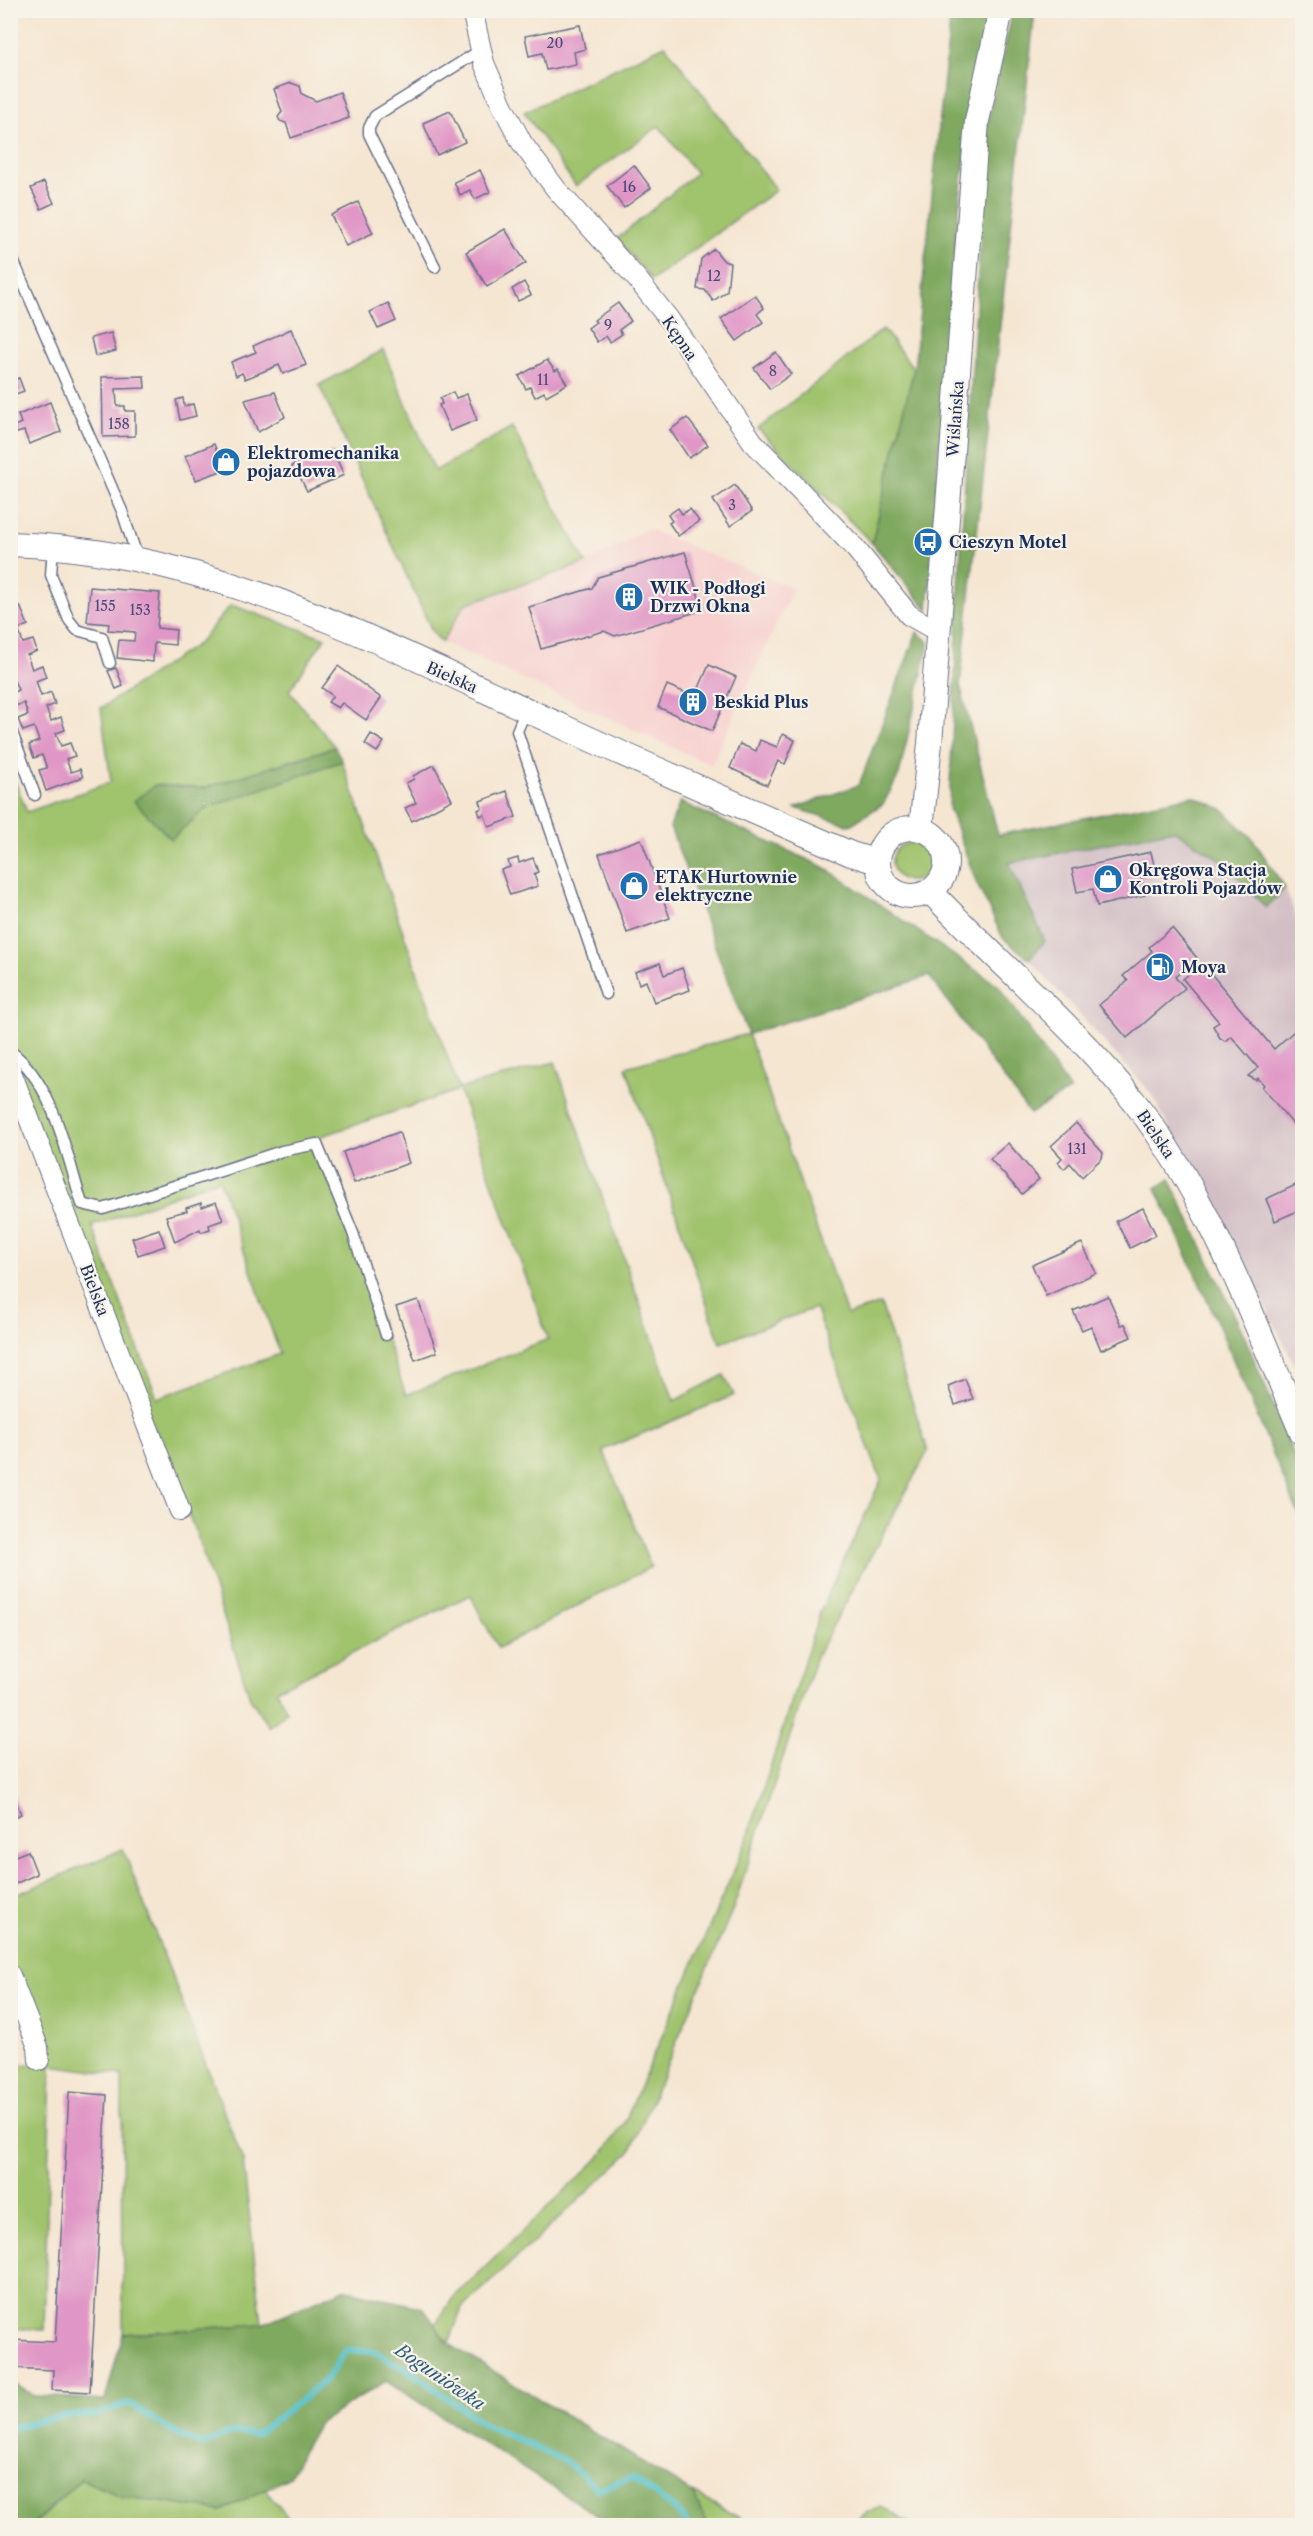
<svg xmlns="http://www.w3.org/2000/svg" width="1313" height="2536" font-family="'Libre Caslon Text',serif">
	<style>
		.built { fill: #f7d0cf }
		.industrial { fill: #d2bec5 }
		.green { fill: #a0c36d; stroke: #5e7966; stroke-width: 1.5; fill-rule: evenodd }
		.forest { fill: #80a960; stroke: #4e6c5f; stroke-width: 1.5 }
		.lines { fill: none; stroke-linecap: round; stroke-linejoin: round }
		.stream { stroke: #53c1c9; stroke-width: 6 }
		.building { fill: #e096c6 }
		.service-casing { stroke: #676f87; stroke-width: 13 }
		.minor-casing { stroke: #676f87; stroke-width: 22 }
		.tertiary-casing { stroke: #676f87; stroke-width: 26 }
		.service { stroke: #fff; stroke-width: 10 }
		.minor { stroke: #fff; stroke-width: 20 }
		.tertiary { stroke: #fff; stroke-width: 24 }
		.labels { text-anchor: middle; stroke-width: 4.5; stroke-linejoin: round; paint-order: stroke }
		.number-label { font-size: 14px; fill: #4c4978 }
		.street-label { font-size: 16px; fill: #1b2f5e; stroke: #f7f3e8 }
		.poi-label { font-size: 16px; font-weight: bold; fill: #1b2f5e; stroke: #f7f3e8; text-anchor: start }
		.water-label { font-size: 18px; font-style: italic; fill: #2c5b7e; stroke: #f7f3e8 }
	</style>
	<rect width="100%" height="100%" fill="#f7f3e8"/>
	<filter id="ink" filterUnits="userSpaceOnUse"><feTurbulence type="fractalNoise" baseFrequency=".0167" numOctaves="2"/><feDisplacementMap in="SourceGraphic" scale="12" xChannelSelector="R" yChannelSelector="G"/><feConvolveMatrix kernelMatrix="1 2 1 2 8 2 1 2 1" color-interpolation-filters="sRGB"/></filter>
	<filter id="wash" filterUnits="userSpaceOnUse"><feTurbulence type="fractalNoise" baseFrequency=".008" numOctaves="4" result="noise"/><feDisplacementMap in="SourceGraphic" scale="24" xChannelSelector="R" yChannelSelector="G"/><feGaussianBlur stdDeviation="1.35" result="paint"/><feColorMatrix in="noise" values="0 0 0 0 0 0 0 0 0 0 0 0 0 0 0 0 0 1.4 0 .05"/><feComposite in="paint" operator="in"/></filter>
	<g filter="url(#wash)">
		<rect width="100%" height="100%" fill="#f5e6d2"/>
		<polygon class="built" points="647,529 793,588 711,765 442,642 465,604 586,563"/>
		<polygon class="industrial" points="1174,830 1225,863 1266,908 1285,888 1302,931 1302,1379 1243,1263 1150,1092 1029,959 1045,941 1008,863"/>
		<g class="green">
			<polygon points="665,45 776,190 652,280 617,239 696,173 659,126 576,186 524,112"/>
			<polygon points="883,329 914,369 872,543 758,429"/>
			<polygon points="383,350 435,471 512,427 586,563 465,604 442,642 433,633 319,385"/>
			<path d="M231,605l94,33 -36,53 46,56 -131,41 -49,-3 -21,16 37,38 35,-31 136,-47 117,328 96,-27 119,339 50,-26 10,20 -131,55 48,117 -153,81 -28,-53 -194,95 11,21 -18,16 -19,-29 -53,-162 -128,-324 -51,-141 4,-4 -12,-27v-272l17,44 84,-30 -10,-74 98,-65zM459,1090l89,249 -142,56 -90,-257zM219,1179l61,175 -123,44 -65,-172z"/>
			<circle cx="911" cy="862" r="19"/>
			<polygon points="748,1034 847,1315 881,1304 928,1451 816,1657 734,1906 630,2152 462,2308 449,2343 435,2325 453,2298 600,2157 624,2124 747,1840 820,1612 881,1480 815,1308 720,1343 626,1067"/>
			<polygon points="123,1849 243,2161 262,2324 123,2334 122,2075 51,2065 44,2330 11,2328 11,2064 50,2065 11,1965 11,1897"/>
			<polygon points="81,2479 120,2496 221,2511 265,2489 294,2525 32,2526"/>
			<polygon points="693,2493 753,2525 707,2525"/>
			<polygon points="880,2506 913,2525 848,2525"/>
		</g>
		<g class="forest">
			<path d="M951,11h38c-40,196 -46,399 -61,599l-56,-67 42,-174z"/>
			<polygon points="1013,11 1035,11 960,685 998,835 1193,796 1222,809 1252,838 1285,888 1266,908 1225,863 1174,830 1009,863 1045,941 1029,959 1003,938 977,884 949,808 961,546 988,119"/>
			<polygon points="917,632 929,642 899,775 883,804 850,825 795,808 859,785"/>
			<polygon points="335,747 342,761 207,808 171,839 134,801 155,785 204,788"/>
			<polygon points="680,802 824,867 999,986 1070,1090 1030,1114 929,976 748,1034 670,827"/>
			<polygon points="1170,1179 1244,1335 1302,1475 1302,1522 1215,1317 1156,1188"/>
			<polygon points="344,2289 423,2308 449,2344 693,2493 707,2525 612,2525 386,2381 319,2423 288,2478 221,2511 120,2496 81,2479 32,2525 11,2525 11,2382 34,2396 105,2400 123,2334 262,2324"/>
		</g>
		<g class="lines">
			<polyline class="stream" points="10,2428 67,2415 97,2415 129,2403 171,2431 202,2445 230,2433 257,2434 327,2379 346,2350 373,2351 411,2372 482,2423 567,2462 598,2489 632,2478 674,2508 689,2526"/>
		</g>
		<g id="blocks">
			<g class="building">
				<polygon points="580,25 585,49 574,52 576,64 546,70 542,53 529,56 525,36"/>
				<polygon points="291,83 300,86 302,94 316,101 340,92 349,118 291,138 286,123 280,121 278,117 282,112 274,89"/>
				<polygon points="450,111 465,142 437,155 423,123"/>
				<polygon points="634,165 651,188 624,208 607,186"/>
				<polygon points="480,170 490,192 475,199 470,190 460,195 454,182"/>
				<polygon points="44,182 54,203 41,209 31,188"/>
				<polygon points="358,202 373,233 346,246 331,215"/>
				<polygon points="505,229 526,263 487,287 466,252"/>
				<polygon points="714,249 724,261 730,263 727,291 713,301 705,290 697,289 701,259"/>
				<polygon points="524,282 531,295 518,301 512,289"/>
				<polygon points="755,295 764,308 757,314 763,322 737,341 721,319"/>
				<polygon points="388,303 396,321 378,329 370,312"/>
				<polygon points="618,303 631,321 619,330 622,334 610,342 606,336 597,342 588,328 596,322 594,320"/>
				<polygon points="291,329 306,365 283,374 279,365 245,379 242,373 236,376 231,362 256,352 253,346"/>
				<polygon points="111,333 116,351 95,356 91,338"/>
				<polygon points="776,352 791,374 770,389 754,368"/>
				<polygon points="547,360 555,371 558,369 567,384 546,396 544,392 535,397 530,387 526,389 519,376"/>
				<polygon points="144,376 145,388 116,389 117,406 125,406 125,411 135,411 135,436 103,437 102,377"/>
				<polygon points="19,378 24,391 10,396 10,381"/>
				<polygon points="275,392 285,417 258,432 245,400"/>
				<polygon points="453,392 456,398 467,394 477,420 450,431 439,405 442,404 440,398"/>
				<polygon points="183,398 184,406 193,404 196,416 180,420 176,400"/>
				<polygon points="50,402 61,432 29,444 24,431 17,433 14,426 21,423 18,415"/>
				<polygon points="687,418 708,445 689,458 670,430"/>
				<polygon points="214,444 219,457 227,454 232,467 196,480 185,456"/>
				<polygon points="333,451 344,475 307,491 297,471 294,472 291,466 307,458 309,462"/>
				<polygon points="735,485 752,511 730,526 713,500"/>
				<polygon points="678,508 682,514 690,509 699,521 678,536 669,523 672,521 668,515"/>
				<polygon points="685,552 703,610 615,636 604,631 541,649 529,607 592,588 598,577"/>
				<polygon points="90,587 160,593 157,628 176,630 175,645 154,643 153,662 117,658 119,640 134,641 135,632 108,630 109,624 87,622"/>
				<polygon points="20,606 28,625 18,629 23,643 33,640 37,651 27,655 32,669 42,665 46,677 36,681 41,696 51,692 55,704 46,708 51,721 61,717 65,730 56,733 61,746 70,743 75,756 66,759 71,772 80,769 83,777 46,791 39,770 47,768 42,755 34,758 29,745 39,741 34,727 23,731 18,719 28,715 24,703 15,706 10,694 18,690 13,678 10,679 10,610"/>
				<polygon points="709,665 736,677 712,731 658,707 667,685 695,697"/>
				<polygon points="338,666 381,698 366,720 342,703 338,708 328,702 333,696 322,688"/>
				<polygon points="116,668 123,686 116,689 108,671"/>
				<polygon points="371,734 384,742 377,752 365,744"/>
				<polygon points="783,734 795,740 785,764 778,761 767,785 730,768 740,744 756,751 760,740 777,747"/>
				<polygon points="434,765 452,800 412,821 405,808 416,803 406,783 414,779 413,776"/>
				<polygon points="507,791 516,817 489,827 484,814 480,816 478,810 482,808 480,801"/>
				<polygon points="641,839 670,918 627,933 599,854"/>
				<polygon points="1151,852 1156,874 1141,878 1145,895 1097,906 1093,889 1077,892 1072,869"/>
				<polygon points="518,858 519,863 533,858 538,872 534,874 538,886 510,895 501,870 510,867 508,861"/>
				<polygon points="1172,928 1197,958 1175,977 1185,988 1127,1038 1099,1005 1128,981 1123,976 1152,951 1149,947"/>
				<polygon points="660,963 664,975 682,968 690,990 654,1002 646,981 639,984 635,972"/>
				<polygon points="1202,963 1274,1049 1293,1032 1302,1043 1302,1122 1296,1128 1262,1087 1264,1085 1258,1078 1256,1080 1248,1076 1258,1068 1231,1036 1225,1041 1220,1038 1213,1026 1219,1022 1183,979"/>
				<polygon points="1076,1123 1103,1153 1102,1158 1082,1177 1070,1163 1064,1169 1058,1162 1062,1158 1051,1146"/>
				<polygon points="399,1132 409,1163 354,1183 343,1152"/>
				<polygon points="1008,1143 1039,1179 1022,1194 990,1159"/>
				<polygon points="1302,1182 1302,1209 1275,1221 1266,1199"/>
				<polygon points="216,1202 223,1220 209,1225 210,1229 201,1232 200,1229 175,1242 166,1216 187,1211 186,1208 201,1203 202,1207"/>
				<polygon points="1143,1208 1156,1235 1130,1248 1116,1221"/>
				<polygon points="159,1229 165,1246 138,1255 132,1238"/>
				<polygon points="1082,1243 1096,1273 1046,1296 1032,1265"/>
				<polygon points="1108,1296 1121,1325 1125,1324 1131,1337 1101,1350 1091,1326 1082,1330 1073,1311"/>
				<polygon points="418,1300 437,1352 415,1360 396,1307"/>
				<polygon points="965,1379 973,1399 955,1405 948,1386"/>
				<polygon points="10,1788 21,1814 10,1819"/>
				<polygon points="28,1851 37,1874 15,1884 10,1880 10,1858"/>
				<polygon points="69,2092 107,2095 90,2392 52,2390 53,2370 10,2368 10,2340 55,2342"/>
			</g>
		</g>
	</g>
	<g filter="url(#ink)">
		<use href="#blocks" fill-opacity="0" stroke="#676f87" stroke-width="1.5"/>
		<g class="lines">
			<g class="service-casing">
				<g id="service">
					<polyline points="10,253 122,511 138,559"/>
					<polyline points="435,267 369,134 369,128 375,116 481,50"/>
					<polyline points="53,546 51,575 69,620 77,630 102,637 110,663"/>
					<polyline points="526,710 517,731 606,994"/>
					<polyline points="10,727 35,795"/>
					<path d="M10,1051c43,30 57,105 72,153l21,5 179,-58 35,-7 36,89 33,102"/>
				</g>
			</g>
			<g class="minor-casing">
				<g id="minor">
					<polyline points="472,10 484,63 502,105 522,143 556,189 638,280 668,318 753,442 855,548 909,615 930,627 939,628"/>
					<polyline points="10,1069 180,1511"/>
					<polyline points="10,1975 38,2047 39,2060"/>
				</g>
			</g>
			<g class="tertiary-casing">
				<g id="tertiary">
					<path d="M10,544c195,5 373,100 547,180 97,45 196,87 294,130l27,8"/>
					<circle cx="912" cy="862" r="34"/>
					<polyline points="921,829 930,743 977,121 1001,10"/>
					<path d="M930,891c68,72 145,135 206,213 75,97 118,217 166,329"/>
				</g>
			</g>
			<use href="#service" class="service"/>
			<use href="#minor" class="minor"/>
			<use href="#tertiary" class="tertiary"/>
		</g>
	</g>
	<defs>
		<g id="shop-disc" transform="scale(1.5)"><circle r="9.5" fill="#1f6fb2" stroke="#f7f3e8"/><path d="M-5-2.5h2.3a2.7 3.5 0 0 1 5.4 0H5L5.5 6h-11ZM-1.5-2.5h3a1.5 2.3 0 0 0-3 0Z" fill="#fff"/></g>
		<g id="bus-disc" transform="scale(1.5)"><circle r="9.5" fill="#1f6fb2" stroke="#f7f3e8"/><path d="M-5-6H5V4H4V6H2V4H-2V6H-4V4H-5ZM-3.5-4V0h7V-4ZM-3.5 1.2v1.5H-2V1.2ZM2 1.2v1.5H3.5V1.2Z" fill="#fff"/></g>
		<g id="building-disc" transform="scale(1.5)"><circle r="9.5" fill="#1f6fb2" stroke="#f7f3e8"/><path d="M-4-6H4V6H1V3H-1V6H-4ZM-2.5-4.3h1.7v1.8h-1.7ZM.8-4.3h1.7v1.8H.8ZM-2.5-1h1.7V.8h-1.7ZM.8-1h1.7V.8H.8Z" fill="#fff"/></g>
		<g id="fuel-disc" transform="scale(1.5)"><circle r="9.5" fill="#1f6fb2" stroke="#f7f3e8"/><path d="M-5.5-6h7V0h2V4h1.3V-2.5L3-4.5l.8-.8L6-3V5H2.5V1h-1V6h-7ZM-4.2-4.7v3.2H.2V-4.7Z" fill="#fff"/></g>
	</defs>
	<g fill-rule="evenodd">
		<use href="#shop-disc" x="226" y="462"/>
		<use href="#bus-disc" x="928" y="542"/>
		<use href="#building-disc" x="629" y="597"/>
		<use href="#building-disc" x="693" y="702"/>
		<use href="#shop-disc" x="1108" y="879"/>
		<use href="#shop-disc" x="634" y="886"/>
		<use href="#fuel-disc" x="1160" y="967"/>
	</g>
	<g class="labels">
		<g class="number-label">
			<text x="555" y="48">20</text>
			<text x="629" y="192">16</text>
			<text x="714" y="281">12</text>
			<text x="608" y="330">9</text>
			<text x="773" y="376">8</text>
			<text x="543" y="385">11</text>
			<text x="119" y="429">158</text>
			<text x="732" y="510">3</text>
			<text x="105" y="611">155</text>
			<text x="140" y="615">153</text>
			<text x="1077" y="1154">131</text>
		</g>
		<g class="street-label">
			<text transform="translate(680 338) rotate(56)" y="6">Kępna</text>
			<text transform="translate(955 419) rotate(-86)" y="6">Wiślańska</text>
			<text transform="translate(452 677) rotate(24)" y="6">Bielska</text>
			<text transform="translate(1156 1134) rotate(56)" y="6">Bielska</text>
			<text transform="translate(95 1290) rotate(69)" y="6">Bielska</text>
		</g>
		<g class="poi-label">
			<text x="247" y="459">Elektromechanika<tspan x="247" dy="18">pojazdowa</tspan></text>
			<text x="949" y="548">Cieszyn Motel</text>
			<text x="650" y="594">WIK - Podłogi<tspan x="650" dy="18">Drzwi Okna</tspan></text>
			<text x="714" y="708">Beskid Plus</text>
			<text x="1129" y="876">Okręgowa Stacja<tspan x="1129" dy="18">Kontroli Pojazdów</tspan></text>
			<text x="655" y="883">ETAK Hurtownie<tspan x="655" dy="18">elektryczne</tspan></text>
			<text x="1181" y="973">Moya</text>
		</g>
		<g class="water-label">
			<text transform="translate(440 2377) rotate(34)" y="6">Boguniówka</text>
		</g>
	</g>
	<rect width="1313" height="2536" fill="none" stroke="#f7f3e8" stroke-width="36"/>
</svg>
